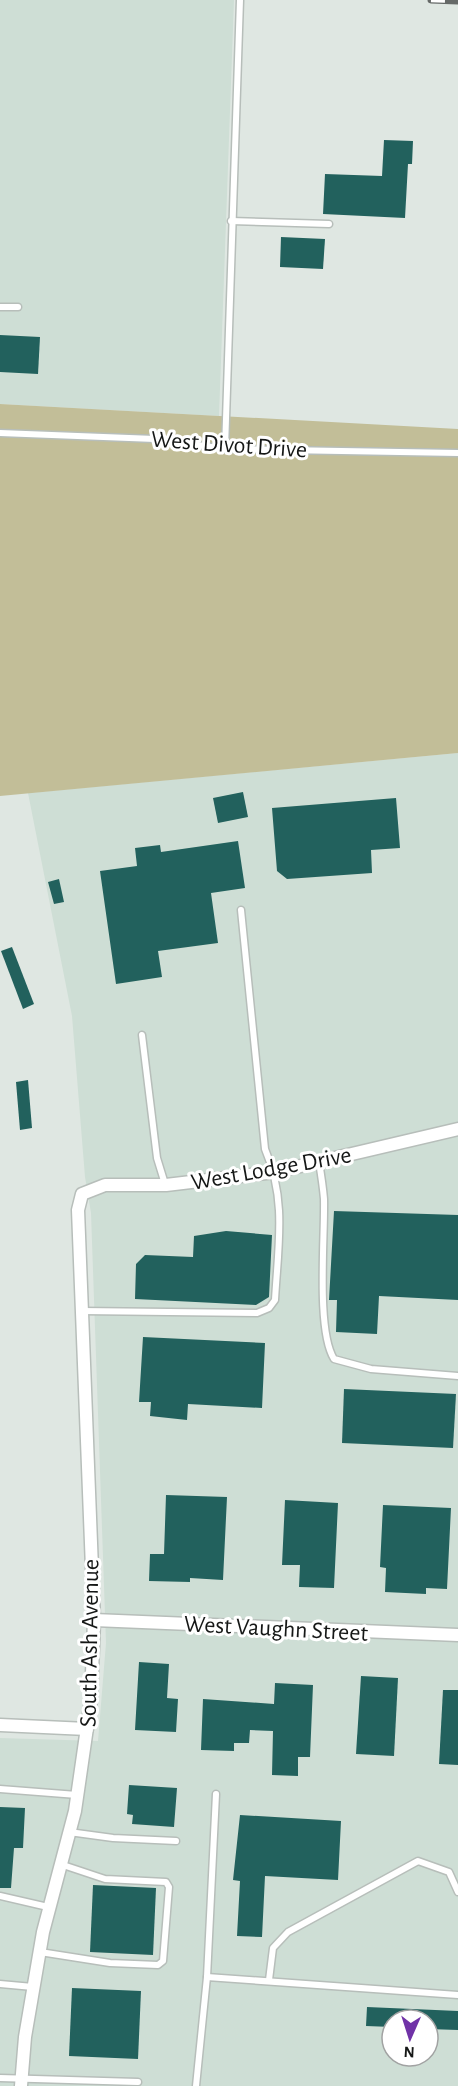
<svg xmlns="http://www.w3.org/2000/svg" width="458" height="2086" font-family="'Alegreya Sans',sans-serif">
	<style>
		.built { fill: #ceded5; fill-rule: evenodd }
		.green { fill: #c2be98 }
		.building { fill: #22615d }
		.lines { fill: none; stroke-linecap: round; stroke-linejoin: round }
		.lane-casing { stroke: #b7beba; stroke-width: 9 }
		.street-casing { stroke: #b7beba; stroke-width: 15 }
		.lane { stroke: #fff; stroke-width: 6 }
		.street { stroke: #fff; stroke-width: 12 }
		.rail-casing { stroke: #666a68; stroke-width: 7 }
		.rail { stroke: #fff; stroke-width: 4.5; stroke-dasharray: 14; stroke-linecap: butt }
		.labels { text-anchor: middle; stroke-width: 6; stroke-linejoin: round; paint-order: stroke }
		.street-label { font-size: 24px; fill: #151716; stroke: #fff }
	</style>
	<rect width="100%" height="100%" fill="#dfe7e2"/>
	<g class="built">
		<polygon points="0,0 234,0 219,416 0,404"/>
		<path d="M458,753v1333h-458v-348l98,3 8,-98 -15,-430 -6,-36 -13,-161 -44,-223zM392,2020h36v36h-36z"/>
	</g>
	<polygon class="green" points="0,404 458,429 458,753 0,796"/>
	<g class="building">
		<polygon points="384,140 413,141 412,164 408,164 405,218 323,214 325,174 382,176"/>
		<polygon points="281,237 325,239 323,269 280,267"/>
		<polygon points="0,335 40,337 38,374 0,372"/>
		<polygon points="243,792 248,817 218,823 213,798"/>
		<polygon points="396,798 400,848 371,850 372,873 287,879 277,871 272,808"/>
		<polygon points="238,841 245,888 211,893 218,943 158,951 162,977 116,984 100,871 137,866 135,848 160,845 161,852"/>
		<polygon points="59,879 64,902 54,904 48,882"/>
		<polygon points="12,947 34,1004 23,1009 1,951"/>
		<polygon points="28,1080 32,1128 20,1130 16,1082"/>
		<polygon points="334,1211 458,1215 458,1300 379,1296 377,1334 336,1332 337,1300 329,1300"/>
		<polygon points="226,1231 272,1235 269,1297 256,1305 135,1299 136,1264 145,1255 193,1257 194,1236"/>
		<polygon points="143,1337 265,1343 262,1408 188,1404 187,1420 150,1416 151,1402 139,1402"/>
		<polygon points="344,1389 456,1394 453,1448 342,1443"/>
		<polygon points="166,1495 227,1497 223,1580 190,1578 190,1582 149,1581 150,1554 164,1554"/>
		<polygon points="285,1500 338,1503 334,1588 299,1587 300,1565 282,1565"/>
		<polygon points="383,1505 451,1508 447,1589 426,1588 426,1594 385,1592 386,1568 380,1567"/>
		<polygon points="139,1662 169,1664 167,1698 178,1699 176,1732 135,1730"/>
		<polygon points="361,1676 398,1678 394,1756 356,1754"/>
		<polygon points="275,1683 313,1685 310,1757 298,1757 298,1776 272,1775 273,1731 250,1730 249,1743 234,1743 234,1751 201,1750 203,1699 274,1704"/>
		<polygon points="443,1690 458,1690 458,1765 439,1764"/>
		<polygon points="129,1785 177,1788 174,1827 132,1824 133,1815 127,1814"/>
		<polygon points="0,1807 25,1808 23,1848 14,1848 11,1888 0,1888"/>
		<polygon points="240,1815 341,1821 338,1880 265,1876 262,1937 237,1936 240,1881 233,1880"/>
		<polygon points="93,1885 156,1888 153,1955 90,1952"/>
		<polygon points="72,1988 141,1991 138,2059 69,2056"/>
		<polygon points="367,2007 458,2011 458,2030 428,2029 428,2020 392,2020 392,2027 366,2026"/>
	</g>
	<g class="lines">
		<g class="lane-casing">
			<g id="lane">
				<polyline points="231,221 329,224"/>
				<polyline points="0,307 18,307"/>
				<polyline points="0,433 155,439 225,449 458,453"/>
				<polyline points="225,449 240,0"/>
				<polyline points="142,1035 157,1158 165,1184"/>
				<path d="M319,1162c2,12 4,25 5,37 1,38 -8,131 10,160l37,10 87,7"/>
				<path d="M81,1311l176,2 12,-5 6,-8c3,-54 12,-100 -10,-151l-24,-239"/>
				<polyline points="0,1789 77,1795"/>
				<polyline points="69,1832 113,1838 176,1841"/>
				<polyline points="0,1896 48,1907"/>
				<polyline points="40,1952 110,1963 158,1965 163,1961 169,1887 166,1882 105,1879 60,1864"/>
				<polyline points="207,1977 216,1794"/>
				<polyline points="269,1980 273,1948 288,1932 418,1861 449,1872 458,1892"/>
				<polyline points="0,1984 33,1987"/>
				<polyline points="0,2078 138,2082"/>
				<polyline points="196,2086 207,1977 458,1995"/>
			</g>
		</g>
		<g class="street-casing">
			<g id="street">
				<polyline points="94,1620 458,1635"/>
				<polyline points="0,1725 87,1729"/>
				<polyline points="21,2086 25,2037 43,1932 75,1811 91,1700 94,1620 78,1210 82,1194 105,1185 166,1185 275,1172 458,1129"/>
			</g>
		</g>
		<use href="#lane" class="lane"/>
		<use href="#street" class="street"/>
		<g class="rail-casing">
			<polyline id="rail" points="431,0 458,1"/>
		</g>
		<use href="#rail" class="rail"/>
	</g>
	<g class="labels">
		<g class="street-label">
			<text transform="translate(229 444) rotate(4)" y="8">West Divot Drive</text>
			<text transform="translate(271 1168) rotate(-10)" y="8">West Lodge Drive</text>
			<text transform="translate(276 1628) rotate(3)" y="8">West Vaughn Street</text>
			<text transform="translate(89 1643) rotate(-89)" y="8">South Ash Avenue</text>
		</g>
	</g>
	<g transform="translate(410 2038) rotate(183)"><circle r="28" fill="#ffffff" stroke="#a1a2a2" stroke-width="1.5"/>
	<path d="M0-4.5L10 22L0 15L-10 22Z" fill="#7032a7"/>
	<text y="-9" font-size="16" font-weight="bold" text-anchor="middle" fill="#151716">N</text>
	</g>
</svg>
